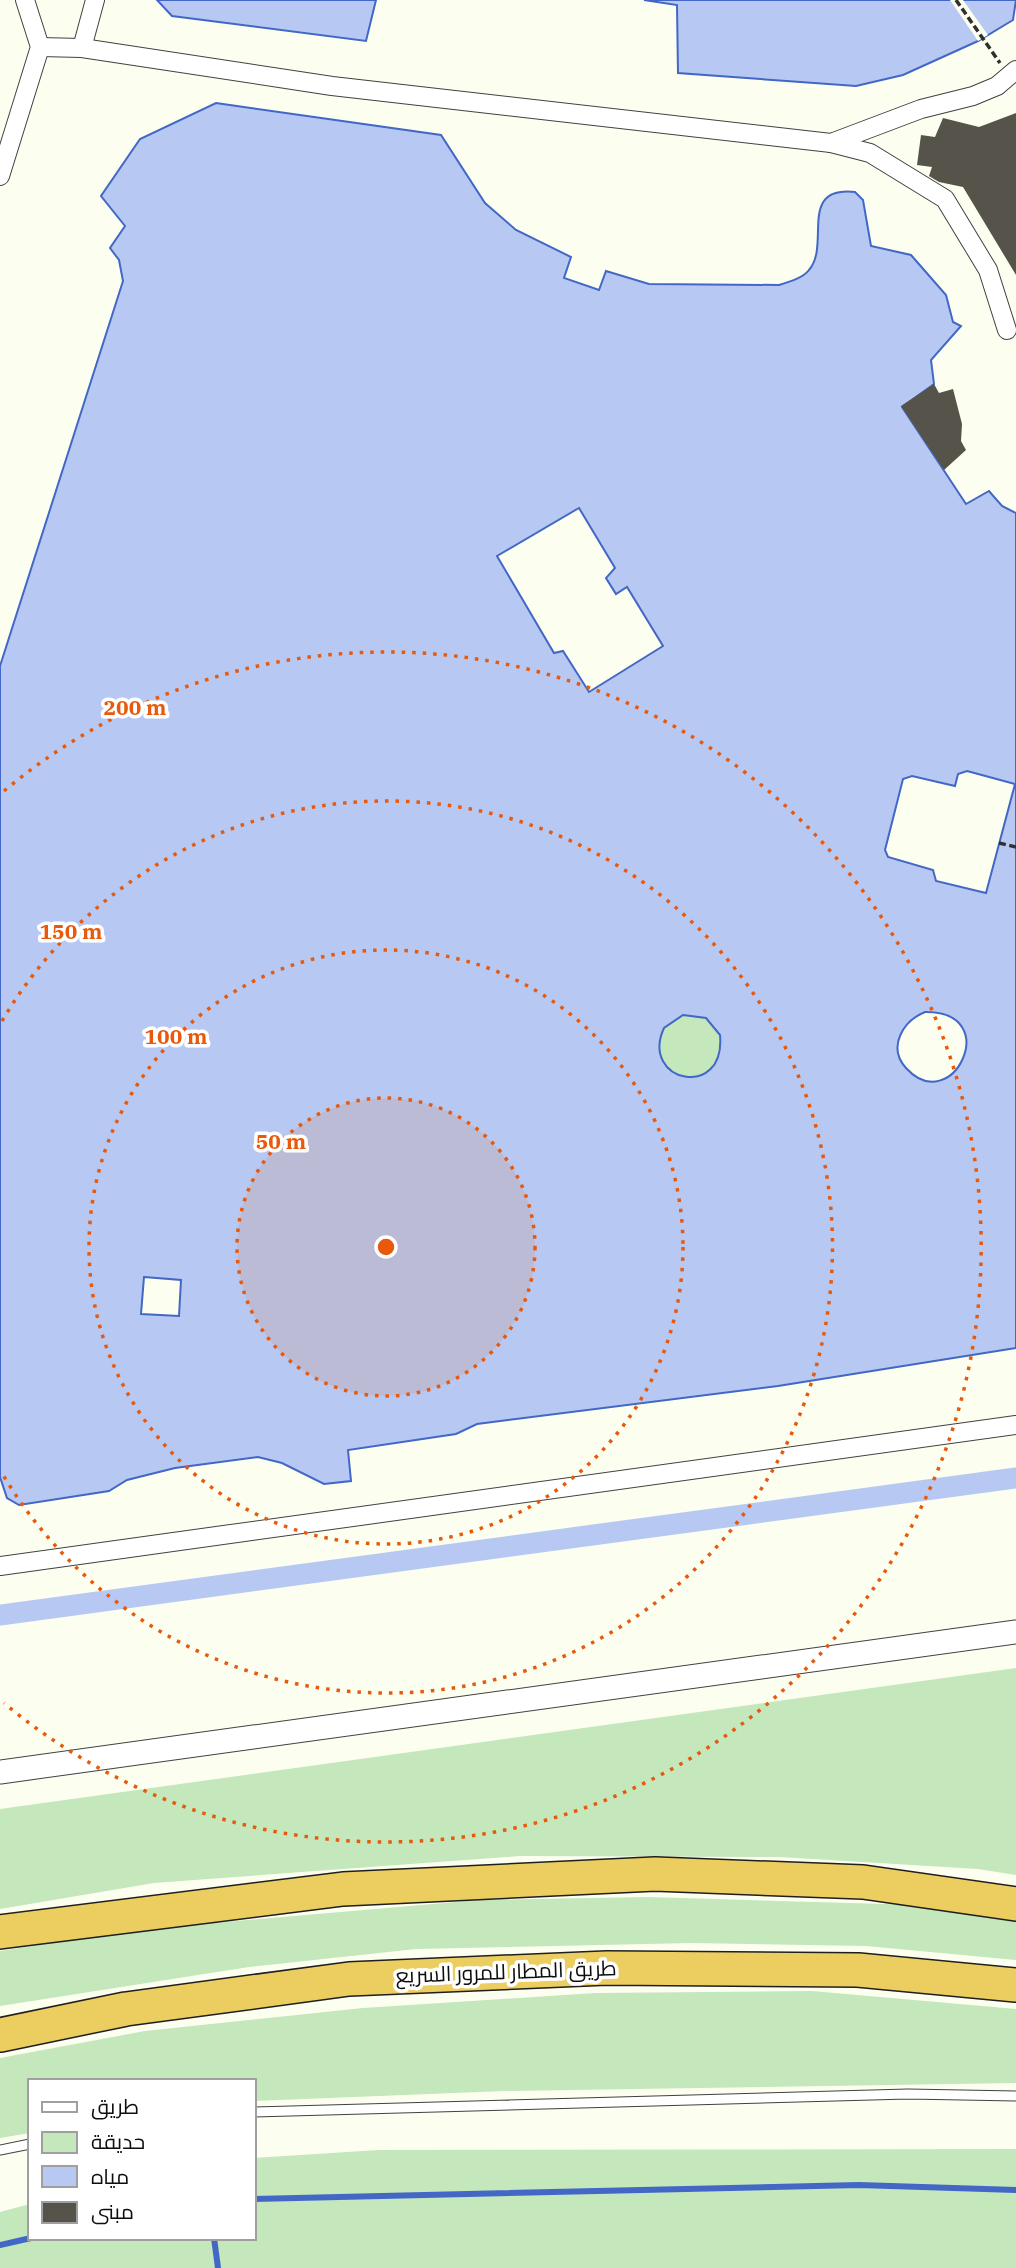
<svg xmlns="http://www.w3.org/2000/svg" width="1016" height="2268" font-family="'IBM Plex Serif',Cairo,serif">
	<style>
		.green { fill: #c4e7bb }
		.water { fill: #b7c9f3; stroke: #4267c6; stroke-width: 2; fill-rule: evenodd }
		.pier { fill: #fcfef0 }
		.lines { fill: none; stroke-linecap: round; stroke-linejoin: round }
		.stream { stroke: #4267c6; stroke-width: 6 }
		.canal { stroke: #b7c9f3; stroke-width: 21 }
		.building { fill: #56534b }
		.service-casing { stroke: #414141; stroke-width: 11 }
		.minor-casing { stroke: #414141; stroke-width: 20 }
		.tertiary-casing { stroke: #414141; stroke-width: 25 }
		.motorway-casing { stroke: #1f1f1f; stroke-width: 36 }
		.path { stroke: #303030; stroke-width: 3.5; stroke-dasharray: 7 3.5; stroke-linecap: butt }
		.service { stroke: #fff; stroke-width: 9 }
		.minor { stroke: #fff; stroke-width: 18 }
		.tertiary { stroke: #fff; stroke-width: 23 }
		.motorway { stroke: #eccd60; stroke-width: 33 }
		.ring { fill: none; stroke: #e8590c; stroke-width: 3.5; stroke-dasharray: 3.5 7 }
		.labels { text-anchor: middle; stroke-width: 7; stroke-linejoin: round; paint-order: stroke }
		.street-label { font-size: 21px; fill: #0e0e0e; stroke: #fff }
		.centre { fill: #e8590c; stroke: #fff; stroke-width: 3.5 }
		.ring-label { font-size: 21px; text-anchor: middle; font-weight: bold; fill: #e8590c; stroke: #fff; stroke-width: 7; stroke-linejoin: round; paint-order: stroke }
	</style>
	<rect width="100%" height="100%" fill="#fcfef0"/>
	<g class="green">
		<circle cx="690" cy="1046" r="31"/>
		<polygon points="1016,1668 1016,1875 978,1869 780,1857 520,1856 154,1883 0,1909 0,1809"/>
		<polygon points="647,1897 919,1905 1016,1916 1016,1960 866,1946 692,1943 416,1949 249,1967 0,2006 0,1951 145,1929 479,1900"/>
		<polygon points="812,1991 1016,2009 1016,2083 504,2091 254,2101 254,2081 30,2081 30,2133 0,2138 0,2058 145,2031 363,2008 595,1993"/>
		<polygon points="1016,2149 1016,2268 0,2268 0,2212 30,2204 30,2238 254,2238 254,2158 378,2150"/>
	</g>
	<g class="water">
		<polygon points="157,0 376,0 366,41 172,16"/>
		<polygon points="644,0 1016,0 1013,20 978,41 903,75 856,86 678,73 677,5"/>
		<path d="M216,103l225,32 44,68 31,27 55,27 -7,21 35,12 7,-19 43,13 130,1c10,-3 24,-7 30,-15 22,-25 -12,-84 46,-78l8,8 8,46 40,9 35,40 7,27 8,4 -30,34 3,24 -32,23 64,97 23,-13 13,15 14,7v835l-238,38 -301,38 -21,10 -108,16 3,31 -27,3 -42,-21 -24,-6 -83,11 -48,12 -18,11 -90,14 -12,-7 -7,-21v-811l123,-385 -4,-21 -9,-12 15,-22 -24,-30 39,-57zM579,508l36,60 -9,10 10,16 11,-7 36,59 -74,46 -26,-41 -9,2 -57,-97zM967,771l48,13 -29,109 -50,-12 -3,-11 -45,-13 -3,-7 18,-71 9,-3 43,10 3,-12zM925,1012c80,-1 27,107 -19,56 -19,-21 -3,-47 19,-56zM683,1015l23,3 14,17c6,66 -81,47 -56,-7zM144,1277l37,3 -2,36 -38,-2z"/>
	</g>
	<polygon class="pier" points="950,0 963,0 988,35 978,41"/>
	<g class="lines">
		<g class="stream">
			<polyline points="254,2199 859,2185 1016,2190"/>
			<polyline points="214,2238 218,2268"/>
			<polyline points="0,2245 31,2238"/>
		</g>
		<polyline class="canal" points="0,1615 1016,1478"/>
	</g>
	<g class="building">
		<polygon points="1016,113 1016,275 963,187 939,182 929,176 932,167 917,165 921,135 935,137 943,118 979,127"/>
		<polygon points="934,384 939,393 953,389 962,424 961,441 966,450 944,470 901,406"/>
	</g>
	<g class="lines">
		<g class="service-casing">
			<g id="service">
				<polyline points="254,2112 908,2094 1016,2096"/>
				<polyline points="0,2150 30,2144"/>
			</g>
		</g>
		<g class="minor-casing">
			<g id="minor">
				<polyline points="40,47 82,48 332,86 831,143 921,109 973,96 997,86 1016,70"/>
				<polyline points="82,48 95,0"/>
				<polyline points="831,143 870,153 945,199 988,270 1007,330"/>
				<polyline points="0,176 40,47 25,0"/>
				<polyline points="0,1566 1016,1425"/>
			</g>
		</g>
		<g class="tertiary-casing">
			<polyline id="tertiary" points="0,1772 1016,1632"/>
		</g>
		<g class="motorway-casing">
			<g id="motorway">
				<polyline points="0,1932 343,1889 655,1874 863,1882 1016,1904"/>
				<polyline points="0,2035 126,2009 349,1979 607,1968 858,1970 1016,1985"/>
			</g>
		</g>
		<g class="path">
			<polyline points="956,0 1000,63"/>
			<polyline points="999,843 1016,847"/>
		</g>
		<use href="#service" class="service"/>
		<use href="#minor" class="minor"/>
		<use href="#tertiary" class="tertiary"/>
		<use href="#motorway" class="motorway"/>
	</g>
	<circle cx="386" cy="1247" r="149" fill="#e8590c" fill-opacity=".12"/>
	<g class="ring">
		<circle cx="386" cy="1247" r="149"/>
		<circle cx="386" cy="1247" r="297"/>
		<path d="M2 1021A446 446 0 1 1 2 1473"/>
		<path d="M4 791A595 595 0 1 1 4 1703"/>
	</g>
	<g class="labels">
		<g class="street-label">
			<text transform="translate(506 1972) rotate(-2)" y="7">طريق المطار للمرور السريع</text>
		</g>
	</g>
	<circle cx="386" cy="1247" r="10" class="centre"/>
	<g class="ring-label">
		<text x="135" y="715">200 m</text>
		<text x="71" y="939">150 m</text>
		<text x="176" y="1044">100 m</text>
		<text x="281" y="1149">50 m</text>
	</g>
	<rect x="28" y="2079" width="228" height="161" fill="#ffffff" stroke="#9f9f9f" stroke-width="2"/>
	<rect x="42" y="2102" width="35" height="10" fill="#ffffff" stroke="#9f9f9f" stroke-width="2"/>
	<text x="91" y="2114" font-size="21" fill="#0e0e0e">طريق</text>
	<rect x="42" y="2132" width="35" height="21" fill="#c4e7bb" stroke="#9f9f9f" stroke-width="2"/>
	<text x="91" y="2149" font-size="21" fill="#0e0e0e">حديقة</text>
	<rect x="42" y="2166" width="35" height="21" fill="#b7c9f3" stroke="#9f9f9f" stroke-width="2"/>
	<text x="91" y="2184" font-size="21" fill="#0e0e0e">مياه</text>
	<rect x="42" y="2202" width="35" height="21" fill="#56534b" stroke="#9f9f9f" stroke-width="2"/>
	<text x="91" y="2219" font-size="21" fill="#0e0e0e">مبنى</text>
</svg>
